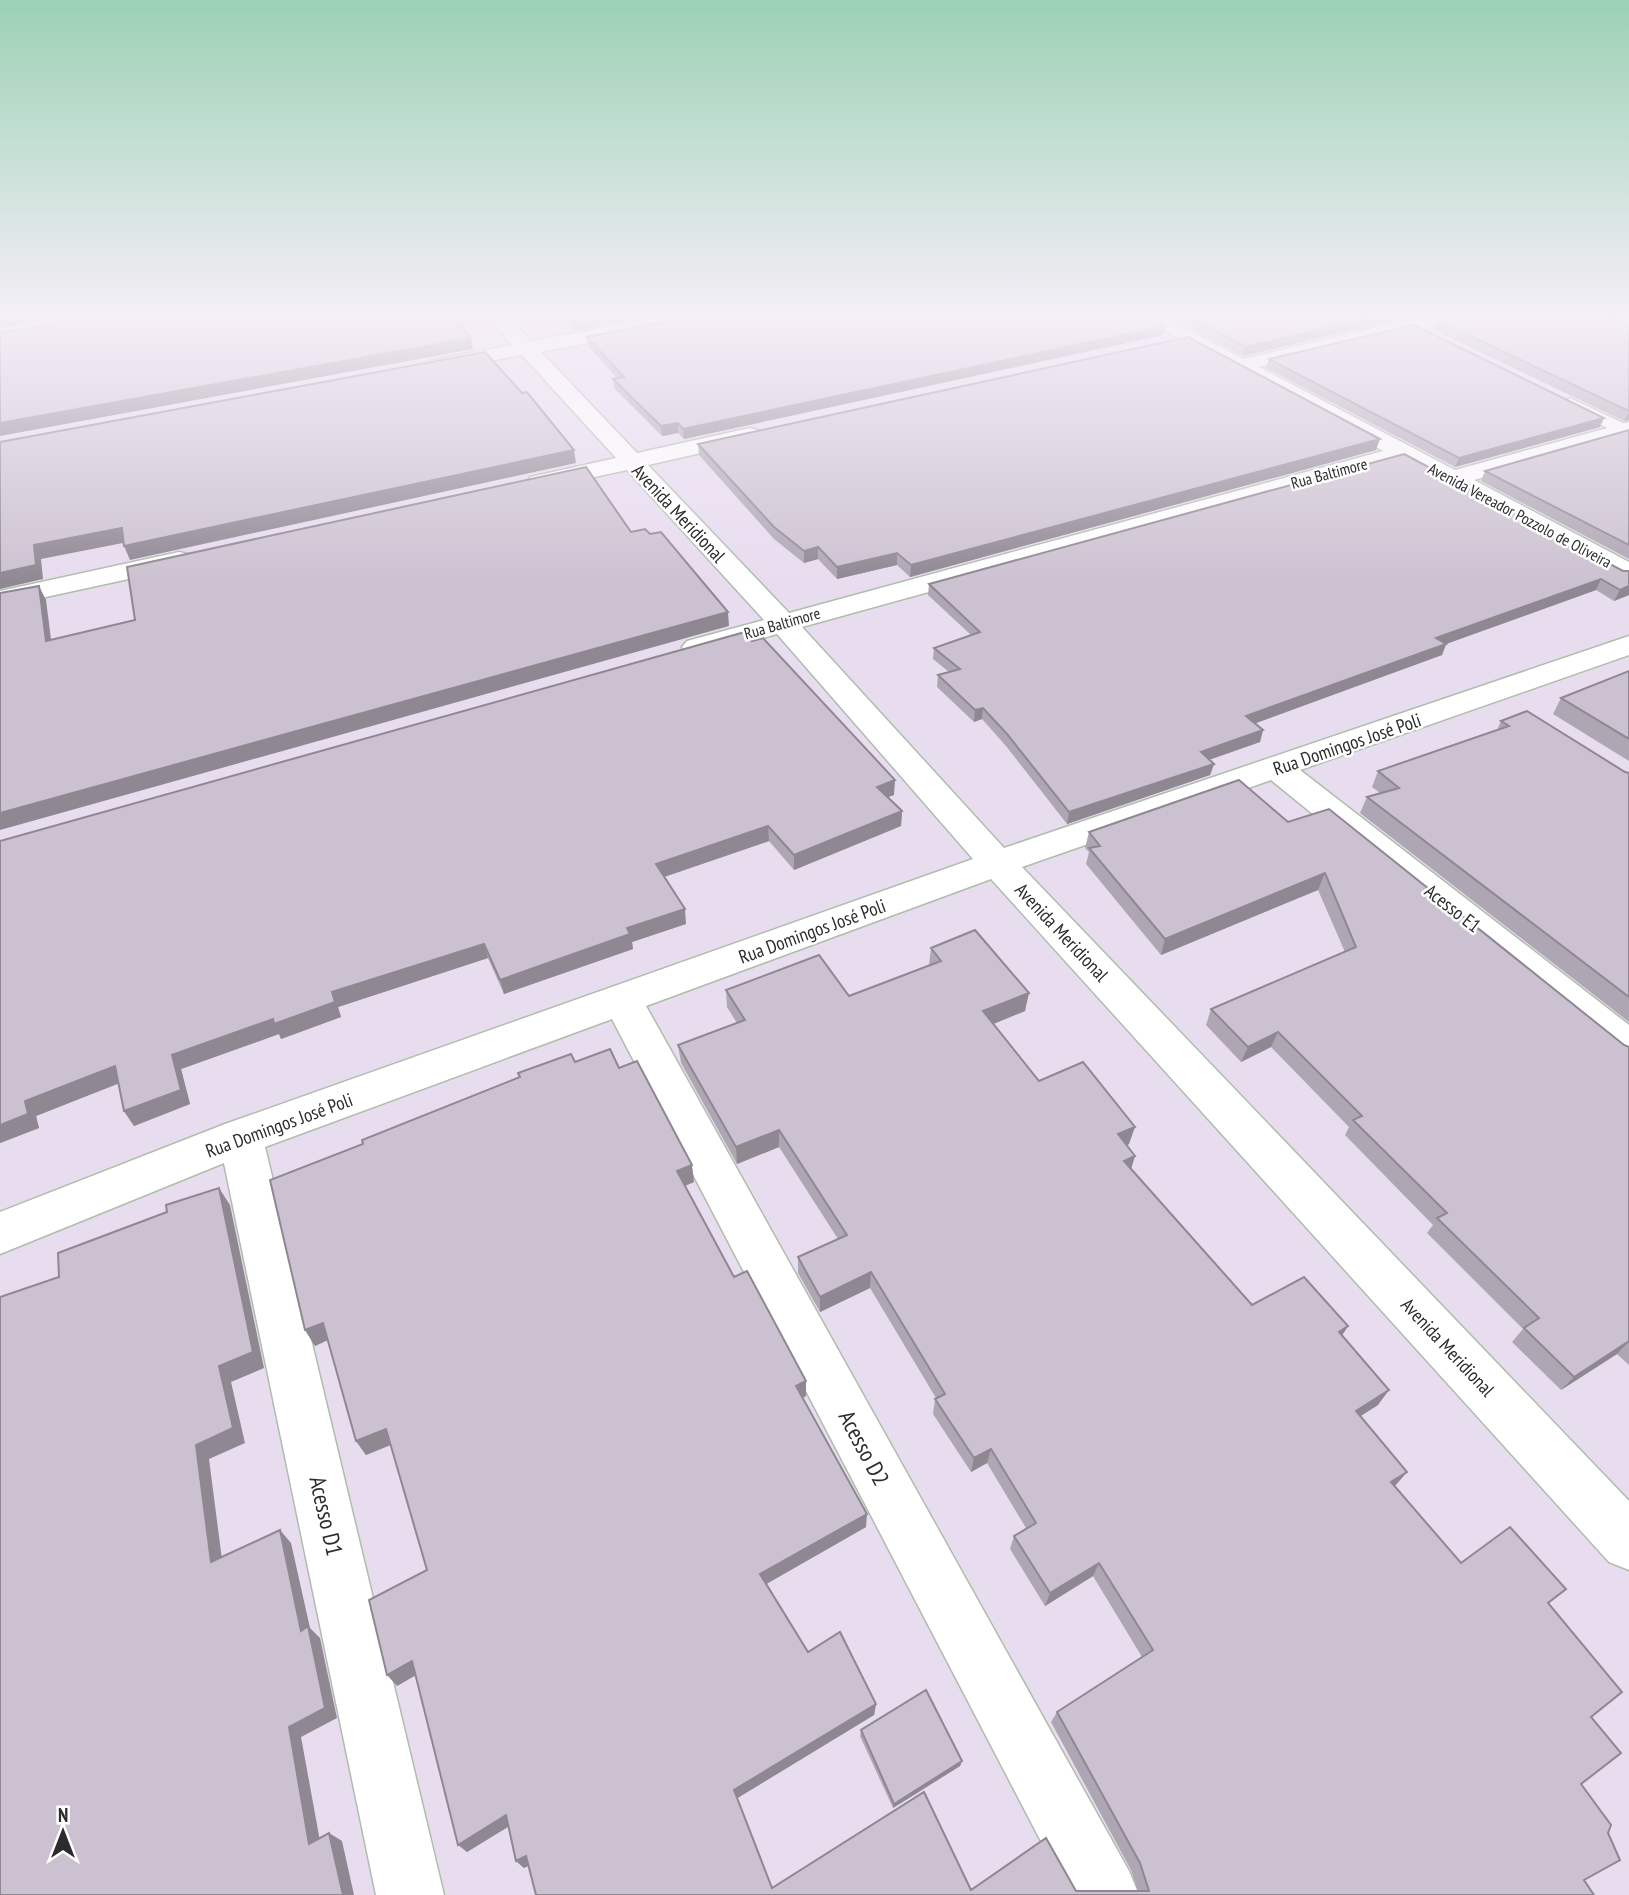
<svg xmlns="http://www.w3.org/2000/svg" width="1629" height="1895" font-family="'PT Sans Narrow',sans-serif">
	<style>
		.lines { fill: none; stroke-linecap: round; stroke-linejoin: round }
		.service-casing { stroke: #afbdad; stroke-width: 3 }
		.minor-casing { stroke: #afbdad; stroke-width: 3 }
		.tertiary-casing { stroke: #afbdad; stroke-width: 3 }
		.service { fill: #fff; fill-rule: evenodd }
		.minor { fill: #fff; fill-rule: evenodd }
		.tertiary { fill: #fff; fill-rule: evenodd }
		.wall { fill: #afa6b3 }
		.shaded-wall { fill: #8f8792 }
		.building { fill: #ccc1d0; stroke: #8f8792; stroke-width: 2 }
		.labels { text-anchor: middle; stroke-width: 5; stroke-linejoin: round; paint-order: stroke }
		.far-street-label { font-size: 16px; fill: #2c2c2c; stroke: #fff }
		.street-label { font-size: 19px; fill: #2c2c2c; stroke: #fff }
		.near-street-label { font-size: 23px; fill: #2c2c2c; stroke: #fff }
	</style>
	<rect width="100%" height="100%" fill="#e8dcef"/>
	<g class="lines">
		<g class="service-casing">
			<polygon id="service" points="1570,398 1629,426 1629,434 1619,434 1564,406 1562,403"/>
		</g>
		<g class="minor-casing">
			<g id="minor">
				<polygon points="489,318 509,318 531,341 655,318 698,318 689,324 541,352 637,453 750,428 758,430 762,435 758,440 648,465 789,613 1383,451 1142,318 1166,318 1243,359 1416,318 1452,318 1450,322 1259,367 1455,470 1629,422 1629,436 1474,480 1629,562 1629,581 1619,579 1401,461 802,627 1004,848 1629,636 1629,655 1300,770 1629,1025 1629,1064 1614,1059 1271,780 1022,867 1629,1501 1629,1570 1609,1562 991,879 646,1006 1129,1871 1139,1895 1069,1895 612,1019 265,1147 444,1895 376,1895 224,1163 0,1254 0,1212 225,1124 973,859 777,634 697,656 687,653 682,647 687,641 764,620 627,470 539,489 530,487 527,482 530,477 616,458 522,355 436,371 429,369 426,365 429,361 512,345"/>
				<polygon points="179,552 188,554 192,560 188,566 0,607 0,591"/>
			</g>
		</g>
		<g class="tertiary-casing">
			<polygon id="tertiary" points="1611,318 1629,318 1629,328 1613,322"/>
		</g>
		<use href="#service" class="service"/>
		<use href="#minor" class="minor"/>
		<use href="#tertiary" class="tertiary"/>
	</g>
	<g class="wall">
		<polygon points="563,318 639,318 574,330"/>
		<polygon points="1172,318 1403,318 1243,356"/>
		<polygon points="1442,318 1622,318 1620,323 1629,326 1629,420 1624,421 1432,329 1436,320"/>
		<polygon points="1163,335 684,439 678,433 662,436 614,388 613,379 617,378 588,346 587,337"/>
		<polygon points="1269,359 1600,427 1455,467 1266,368"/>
		<polygon points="1629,430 1629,559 1481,481 1485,471"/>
		<polygon points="698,444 1376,450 910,577 897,565 837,579 818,559 804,563 774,539 699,455"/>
		<polygon points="1623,571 1629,595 1614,601 1596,590 1446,644 1442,655 1255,723 1263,730 1260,742 1209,760 1214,764 1210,775 1067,824 1006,746 982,719 974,722 937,687 938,675 949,672 933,659 934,648 971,635 928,595 929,584"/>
		<polygon points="752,641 894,795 888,797 902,811 901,826 794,870 769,841 664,877 686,924 632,942 633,949 504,994 488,958 338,1007 341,1017 281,1039 279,1034 181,1069 190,1104 134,1126 124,1111 119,1083 36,1116 39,1128 0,1143 0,841"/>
		<polygon points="1629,671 1629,761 1553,714 1561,698"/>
		<polygon points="1501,721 1629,773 1629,1022 1360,813 1367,797 1380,793 1372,787 1378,771 1497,730"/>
		<polygon points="1288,822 1624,1045 1629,1047 1629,1365 1617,1354 1561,1390 1512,1342 1523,1329 1427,1233 1433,1225 1345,1135 1349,1127 1271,1047 1241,1062 1206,1025 1211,1009 1345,952 1318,890 1161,955 1086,864 1089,852 1085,848 1089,832"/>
		<polygon points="931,948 1025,1011 993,1024 1039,1081 1129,1144 1127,1145 1131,1169 1252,1305 1348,1326 1342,1335 1378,1405 1360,1416 1394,1486 1461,1563 1548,1603 1591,1717 1581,1784 1584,1880 1594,1895 536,1895 528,1866 524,1868 516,1861 508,1827 467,1852 416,1675 397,1686 427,1570 391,1445 366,1455 356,1441 328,1340 315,1346 305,1330 363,1144 519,1078 518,1073 575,1062 619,1068 694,1182 685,1186 734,1277 806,1396 802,1398 866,1527 766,1584 808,1652 876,1704 874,1715 737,1798 772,1888 1076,1891 1138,1891 1131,1870 1051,1722 1057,1712 1142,1657 1093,1576 1045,1606 1010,1549 1014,1536 1026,1528 987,1463 971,1472 933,1414 935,1399 936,1398 870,1288 820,1312 798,1273 798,1257 838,1239 779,1147 737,1164 681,1063 678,1045 737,1023 727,1007 726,990 849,996 929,965"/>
		<polygon points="861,1730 962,1761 960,1766 893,1808 860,1736"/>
	</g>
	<g class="shaded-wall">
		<polygon points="0,318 60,318 0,328"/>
		<polygon points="463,318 465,328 455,330 453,319"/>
		<polygon points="589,318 639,318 574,330 573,321"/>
		<polygon points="1368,318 1403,318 1243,356 1246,347"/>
		<polygon points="1165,326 1163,335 684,439 683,429"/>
		<polygon points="471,338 473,349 0,436 0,423"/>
		<polygon points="1629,411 1629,420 1624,421"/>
		<polygon points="1604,418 1600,427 1455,467 1459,458"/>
		<polygon points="678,423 678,433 662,436 661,426"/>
		<polygon points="1380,439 1376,450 910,577 911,565"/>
		<polygon points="574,450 576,463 130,560 124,546"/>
		<polygon points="122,528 128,542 41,559 43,579 0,589 0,573 34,545"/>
		<polygon points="818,547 818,559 804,563 804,551"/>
		<polygon points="897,553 897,565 837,579 837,567"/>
		<polygon points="1601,579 1596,590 1432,649 1436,638"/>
		<polygon points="39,586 46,600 53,655 46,641"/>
		<polygon points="1629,586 1629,595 1614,601 1620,590"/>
		<polygon points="728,612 729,626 0,830 0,813"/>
		<polygon points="1446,644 1442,655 1243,728 1246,716"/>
		<polygon points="983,708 982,719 974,722 975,710"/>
		<polygon points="1263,730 1260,742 1197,764 1201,752"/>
		<polygon points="1214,764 1210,775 1067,824 1069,812"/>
		<polygon points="895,780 894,795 876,801 877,787"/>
		<polygon points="902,811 901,826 794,870 794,855"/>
		<polygon points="768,826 769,841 658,879 656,864"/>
		<polygon points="1325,873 1318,890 1161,955 1165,939"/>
		<polygon points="685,909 686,924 632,942 633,949 504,994 500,980 627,928"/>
		<polygon points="484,944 488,958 338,1007 341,1017 281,1039 279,1034 181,1069 190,1104 134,1126 124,1111 172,1055 332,992"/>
		<polygon points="1029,993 1025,1011 981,1029 983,1011"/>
		<polygon points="1278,1032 1271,1047 1241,1062 1248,1047"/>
		<polygon points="115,1066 125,1081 36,1116 39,1128 0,1143 0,1125 25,1101"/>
		<polygon points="1135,1127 1129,1144 1113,1152 1118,1134"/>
		<polygon points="779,1130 779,1147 737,1164 736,1147"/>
		<polygon points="1135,1156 1130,1173 1124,1161"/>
		<polygon points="692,1165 694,1182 679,1188 677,1171"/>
		<polygon points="219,1188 230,1205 264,1368 231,1382 245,1443 209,1459 224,1575 211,1562 196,1445 219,1366"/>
		<polygon points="871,1272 870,1288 820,1312 820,1297"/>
		<polygon points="323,1323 332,1338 315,1346 305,1330"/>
		<polygon points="1348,1326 1338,1342 1339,1332"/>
		<polygon points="1629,1341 1617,1354 1561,1390 1574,1377"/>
		<polygon points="806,1381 806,1396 796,1401 796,1386"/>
		<polygon points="1389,1390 1378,1405 1345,1426 1356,1411"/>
		<polygon points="386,1429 395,1443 366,1455 356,1441"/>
		<polygon points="991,1449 987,1463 971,1472 974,1458"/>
		<polygon points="1407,1472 1395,1486 1378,1496 1391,1482"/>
		<polygon points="867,1514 866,1527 761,1587 760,1574"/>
		<polygon points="280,1530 291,1543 310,1628 320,1638 337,1718 301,1737 322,1852 309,1844 289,1727 301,1631"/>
		<polygon points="1099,1563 1093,1576 1045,1606 1050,1593"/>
		<polygon points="412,1661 421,1672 397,1686 387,1675"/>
		<polygon points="876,1704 874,1715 736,1799 734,1790"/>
		<polygon points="962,1761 960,1766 893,1808 894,1804"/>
		<polygon points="506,1815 514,1823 467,1852 458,1845"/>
		<polygon points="329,1833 342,1841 354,1895 343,1895"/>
		<polygon points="526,1856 533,1863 524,1868 516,1861"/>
	</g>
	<g class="building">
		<polygon points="93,318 454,318 453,319 471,338 0,423 0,333"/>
		<polygon points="570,318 589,318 573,321"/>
		<polygon points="685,318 1153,318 1165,326 683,429 678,423 661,426 613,379 624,377 587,337"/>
		<polygon points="1191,318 1368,318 1246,347"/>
		<polygon points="1442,318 1619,318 1612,320 1629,326 1629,411 1436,320"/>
		<polygon points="1414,325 1604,418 1459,458 1269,359"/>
		<polygon points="1188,337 1380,439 911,565 897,553 837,567 818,547 804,551 774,527 698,444"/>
		<polygon points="485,352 522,393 527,392 574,450 124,546 122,528 34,545 36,565 0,573 0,442"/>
		<polygon points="1629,430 1629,545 1485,471"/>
		<polygon points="1404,454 1623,571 1629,571 1629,586 1620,590 1601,579 1436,638 1446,644 1246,716 1263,730 1201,752 1214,764 1069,812 1007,734 983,708 975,710 938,675 960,669 934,648 980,632 929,584"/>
		<polygon points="586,467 631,532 645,529 650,534 661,532 728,612 0,813 0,593 39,586 46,641 135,620 127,567"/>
		<polygon points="745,632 752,641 763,638 895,780 877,787 902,811 794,855 768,826 656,864 685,909 627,928 630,934 500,980 484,944 332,992 335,1002 274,1024 273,1019 172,1055 181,1090 124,1111 115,1066 25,1101 28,1114 0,1125 0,841"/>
		<polygon points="1629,671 1629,739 1561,698"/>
		<polygon points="1527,711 1625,772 1629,773 1629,997 1367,797 1399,788 1378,771 1509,726 1501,721"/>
		<polygon points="1239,780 1288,822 1329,809 1624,1045 1629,1047 1629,1341 1574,1377 1524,1328 1539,1318 1437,1218 1447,1213 1353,1120 1362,1116 1278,1032 1248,1047 1211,1009 1356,947 1325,873 1165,939 1089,848 1100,846 1089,832"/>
		<polygon points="975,930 1029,993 983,1011 1039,1081 1083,1062 1135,1127 1118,1134 1135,1156 1124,1161 1252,1305 1304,1277 1348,1326 1339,1332 1389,1390 1356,1411 1407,1472 1391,1482 1461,1563 1510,1527 1566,1589 1548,1603 1622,1692 1591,1717 1621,1753 1581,1784 1611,1825 1608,1833 1620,1860 1584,1880 1594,1895 536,1895 526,1856 516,1861 506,1815 458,1845 412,1661 387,1675 369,1600 427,1570 386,1429 356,1441 323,1323 305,1330 270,1180 363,1144 362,1140 520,1077 518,1073 571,1054 575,1062 610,1049 619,1068 637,1061 692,1165 677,1171 734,1277 747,1271 806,1381 796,1386 867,1514 760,1574 808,1652 840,1632 876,1704 734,1790 772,1888 924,1792 971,1890 1046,1838 1076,1891 1149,1891 1140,1863 1057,1712 1153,1650 1099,1563 1050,1593 1014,1536 1036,1523 991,1449 974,1458 935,1399 945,1394 871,1272 820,1297 798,1257 847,1235 779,1130 736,1147 678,1045 745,1020 726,990 819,955 849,996 941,961 931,948"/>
		<polygon points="219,1188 253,1352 219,1366 233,1428 196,1445 211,1562 280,1530 301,1631 308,1626 325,1708 289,1727 309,1844 329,1833 343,1895 0,1895 0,1297 59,1277 58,1253 167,1212 166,1205"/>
		<polygon points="926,1690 962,1761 894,1804 861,1730"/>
	</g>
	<linearGradient id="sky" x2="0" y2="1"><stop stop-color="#9bd1b4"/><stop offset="0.54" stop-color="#f5eff8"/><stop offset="1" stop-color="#f5eff8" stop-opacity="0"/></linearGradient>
	<rect width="1629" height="584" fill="url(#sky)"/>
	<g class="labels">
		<g class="far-street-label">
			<text transform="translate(1329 473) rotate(-15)" y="6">Rua Baltimore</text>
			<text transform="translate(1520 515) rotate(28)" y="6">Avenida Vereador Pozzolo de Oliveira</text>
			<text transform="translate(782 623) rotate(-16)" y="6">Rua Baltimore</text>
		</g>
		<g class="street-label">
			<text transform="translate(679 513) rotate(47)" y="7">Avenida Meridional</text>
			<text transform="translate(1347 744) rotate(-19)" y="7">Rua Domingos José Poli</text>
			<text transform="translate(1453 908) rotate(38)" y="7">Acesso E1</text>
			<text transform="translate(812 931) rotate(-20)" y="7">Rua Domingos José Poli</text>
			<text transform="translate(1062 932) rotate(47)" y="7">Avenida Meridional</text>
			<text transform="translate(279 1125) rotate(-20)" y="7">Rua Domingos José Poli</text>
			<text transform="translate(1448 1347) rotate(47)" y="7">Avenida Meridional</text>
		</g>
		<g class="near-street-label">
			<text transform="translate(864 1448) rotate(62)" y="8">Acesso D2</text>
			<text transform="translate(326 1516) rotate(77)" y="8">Acesso D1</text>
		</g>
	</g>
	<g transform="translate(63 1832)" stroke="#ffffff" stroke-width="5" paint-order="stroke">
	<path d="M0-5L12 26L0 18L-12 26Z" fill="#2c2c2c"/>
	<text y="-10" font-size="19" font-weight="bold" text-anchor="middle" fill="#2c2c2c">N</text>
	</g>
</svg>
